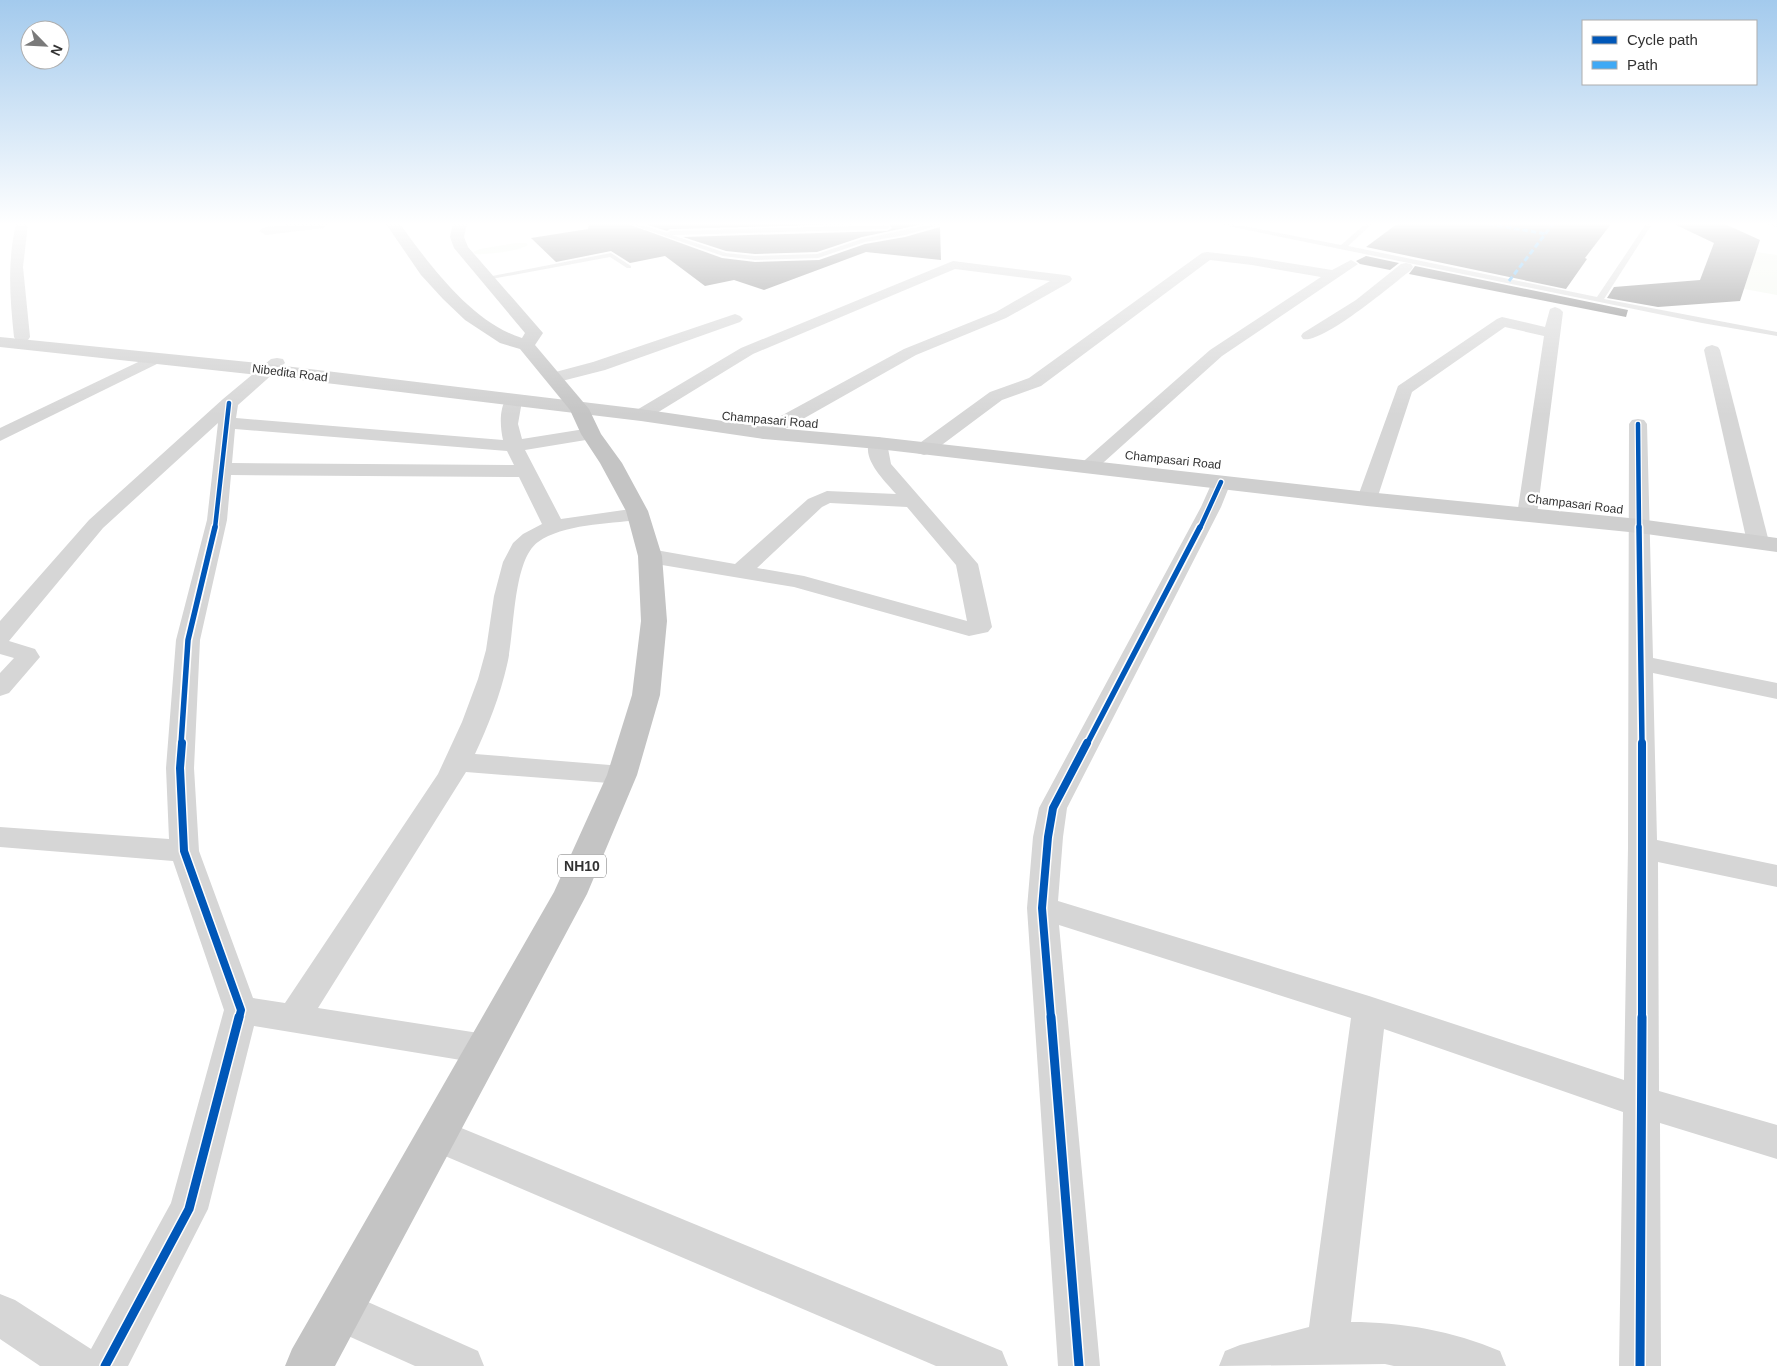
<svg xmlns="http://www.w3.org/2000/svg" width="1777" height="1366" font-family="Arial,sans-serif">
	<style>
		.green { fill: #f2f6ed }
		.building { fill: #808080 }
		.lines { fill: none; stroke-linecap: round; stroke-linejoin: round }
		.lane { fill: #d6d6d6; fill-rule: evenodd }
		.street { fill: #d6d6d6; fill-rule: evenodd }
		.secondary { fill: #cfcfcf; fill-rule: evenodd }
		.highway { fill: #c4c4c4; fill-rule: evenodd }
		.quiet { stroke: #3fa9f5; stroke-width: 3; stroke-dasharray: 5.5 3; stroke-linecap: butt }
		.cycleway-far3-casing { stroke: #fff; stroke-width: 7 }
		.cycleway-far2-casing { stroke: #fff; stroke-width: 9 }
		.cycleway-far1-casing { stroke: #fff; stroke-width: 11 }
		.cycleway-casing { stroke: #fff; stroke-width: 12 }
		.cycleway-far3 { stroke: #0057b8; stroke-width: 4.5 }
		.cycleway-far2 { stroke: #0057b8; stroke-width: 5.5 }
		.cycleway-far1 { stroke: #0057b8; stroke-width: 8 }
		.cycleway { stroke: #0057b8; stroke-width: 9 }
		.labels { text-anchor: middle; stroke-width: 5; stroke-linejoin: round; paint-order: stroke }
		.far-street-label { font-size: 12px; fill: #323232; stroke: #fff }
		.shield { fill: #fff; stroke: #707070; stroke-width: 1 }
		.shield-label { font-size: 14px; font-weight: bold; fill: #323232 }
	</style>
	<rect width="100%" height="100%" fill="#fff"/>
	<g class="green">
		<path d="M516,243h10l2,2c-9,6 -42,10 -53,9l-2,-2 7,-3z"/>
		<polygon points="1756,252 1777,255 1777,295 1744,289"/>
	</g>
	<g class="building">
		<polygon points="589,224 628,224 722,258 755,262 819,260 865,244 905,237 940,227 941,260 866,252 764,290 734,280 705,286 665,256 630,263 611,251 556,262 531,238 588,229"/>
		<polygon points="645,224 854,224 670,229 667,231"/>
		<polygon points="889,224 923,224 862,237 817,252 755,254 726,251 683,237 887,231 892,228"/>
		<polygon points="1397,224 1611,224 1585,258 1587,259 1566,289 1366,247"/>
		<polygon points="1674,224 1725,224 1760,240 1740,301 1658,307 1607,298 1614,287 1700,280 1714,243"/>
		<polygon points="1366,256 1399,263 1390,270 1360,264 1356,261"/>
		<polygon points="1415,266 1628,310 1626,317 1409,274"/>
	</g>
	<g class="lines">
		<g class="lane">
			<polygon points="630,224 639,224 667,233 670,231 887,225 890,227 887,229 672,235 726,253 755,256 817,254 862,239 932,224 943,224 905,235 865,242 818,258 755,260 723,256"/>
			<polygon points="1218,224 1233,224 1341,245 1365,224 1372,224 1348,246 1597,297 1646,224 1652,224 1604,299 1777,332 1777,336 1702,323"/>
			<polygon points="1767,224 1777,224 1777,227 1768,225"/>
			<polygon points="611,253 631,266 631,268 627,268 610,257 486,280 482,278"/>
		</g>
		<g class="street">
			<path d="M16,224h12l-5,43 7,70 -2,3h-12l-2,-3c-4,-38 -7,-75 2,-113z"/>
			<polygon points="291,224 329,224 323,228 266,235 259,231 266,227"/>
			<polygon points="1207,252 1252,257 1332,270 1351,260 1358,264 1222,356 1094,471 1087,473 1080,471 1077,467 1210,350 1321,277 1252,265 1210,260 1041,386 1002,400 931,453 924,455 917,453 915,449 917,445 990,392 1029,378 1202,253"/>
			<polygon points="953,261 1065,275 1070,276 1072,279 1070,282 1006,318 916,355 771,437 764,439 757,437 755,433 757,429 904,349 996,312 1050,281 955,269 753,354 647,419 641,420 635,419 632,415 635,411 741,348"/>
			<path d="M1406,263l5,1 2,3 -2,3c-18,14 -88,74 -108,69l-2,-3 2,-3 53,-33 45,-36z"/>
			<polygon points="1555,307 1560,309 1563,312 1537,515 1534,519 1527,521 1520,519 1517,515 1544,336 1505,327 1412,392 1377,499 1374,503 1367,505 1360,503 1357,499 1398,386 1497,319 1502,317 1545,327 1550,309"/>
			<polygon points="735,314 740,316 743,319 740,322 605,370 554,383 548,382 545,378 548,374 593,362"/>
			<polygon points="1712,345 1718,347 1720,350 1769,542 1766,547 1758,548 1750,547 1747,542 1704,350 1706,347"/>
			<polygon points="157,353 163,355 165,358 163,361 0,441 0,428"/>
			<path d="M277,358l6,1 2,4 -47,42 -2,13 267,22c-3,-14 -4,-31 4,-43l6,-1 6,1 3,4 -4,23 4,15 69,-11 7,2 2,4 -2,4 -73,12 36,69 77,-11 7,2 3,4 -3,4 -7,2c-30,4 -75,4 -100,22 -26,19 -23,92 -31,123 -7,31 -19,61 -32,89l147,12 10,2 4,7 -4,7 -10,2 -156,-12 -148,236 167,26 12,5 5,10 -5,10 -12,5 -231,-38 -46,183 -80,157h-88l-40,-27v-45l15,6 76,49 80,-146 53,-193 -51,-149 -173,-14v-20l169,12 -3,-71 10,-128 31,-120 11,-97 -115,105 -94,113 26,8 5,8 -31,36 -9,3v-23l14,-15 -14,-4v-33l89,-101 134,-121 48,-40zM235,429l272,22 7,14 -282,-2zM231,475l288,2 23,47 -19,10 -10,9 -10,19 -9,34 -8,54 -8,29 -16,43 -24,52 -153,229 -32,-5 -54,-147 -5,-83 6,-128 27,-120z"/>
			<path d="M1638,419l6,1 3,4 6,234 124,25v16l-124,-26 4,167 120,25v22l-119,-25 1,229 118,34v34l-117,-36 1,243h-42l4,-254 -239,-83 -33,293c51,0 102,9 149,29l6,15h-112l-9,-2 -166,2 6,-15 15,-6 69,-18 42,-309 -292,-93 41,441h-42l-31,-458 6,-71 6,-29 162,-301 13,-29 7,-2 7,2 3,4 -10,25 -154,301 -4,29 -5,64 311,95 255,84 4,-232 1,-424 3,-4z"/>
			<path d="M878,437l7,2 2,4 4,21 87,100 14,63 -4,5 -19,4 -175,-49 -144,-24 -8,-2 -3,-5 3,-5 8,-2 85,15 73,-65 19,-8 69,3c-11,-13 -37,-37 -25,-55zM830,503l77,4 49,58 11,56 -163,-45 -47,-8 65,-61z"/>
			<polygon points="437,1118 1002,1351 1008,1366 936,1366 424,1147 419,1135 424,1123"/>
			<polygon points="341,1290 478,1351 484,1366 415,1366 326,1326 320,1311 326,1296"/>
		</g>
		<polygon class="secondary" points="0,337 268,364 641,409 764,427 878,437 1367,492 1639,519 1777,538 1777,552 1639,533 1367,506 878,449 764,439 641,421 268,376 0,347"/>
		<path class="highway" d="M386,224h14c29,40 72,99 122,114l3,-5 -71,-85 -4,-11 3,-13h14l-3,13 4,10 75,86 -8,12 54,64 12,25 21,29 26,48 14,45 5,65 -7,74 -23,80 -50,119 -252,472h-50l7,-17 262,-457 53,-117 25,-80 9,-74 -3,-65 -12,-45 -26,-48 -19,-29 -11,-24 -50,-61 -20,-6 -35,-23 -22,-21 -22,-24z"/>
		<g class="quiet">
			<polyline points="1489,224 1546,234"/>
			<polyline points="1509,281 1553,224"/>
		</g>
		<g class="cycleway-far3-casing">
			<g id="cycleway-far3">
				<polyline points="1638,424 1639,528"/>
				<polyline points="215,528 229,403"/>
				<polyline points="1200,528 1221,482"/>
			</g>
		</g>
		<g class="cycleway-far2-casing">
			<g id="cycleway-far2">
				<polyline points="1639,527 1642,744"/>
				<polyline points="181,744 188,640 215,527"/>
				<polyline points="1087,744 1200,527"/>
			</g>
		</g>
		<g class="cycleway-far1-casing">
			<g id="cycleway-far1">
				<polyline points="182,743 180,768 184,851 241,1010 239,1018"/>
				<polyline points="1642,743 1642,1018"/>
				<polyline points="1051,1018 1042,908 1048,837 1053,808 1087,743"/>
			</g>
		</g>
		<g class="cycleway-casing">
			<g id="cycleway">
				<polyline points="1051,1017 1079,1366"/>
				<polyline points="105,1366 189,1209 239,1017"/>
				<polyline points="1640,1366 1642,1017"/>
			</g>
		</g>
		<use href="#cycleway-far3" class="cycleway-far3"/>
		<use href="#cycleway-far2" class="cycleway-far2"/>
		<use href="#cycleway-far1" class="cycleway-far1"/>
		<use href="#cycleway" class="cycleway"/>
	</g>
	<linearGradient id="sky" x2="0" y2="1"><stop stop-color="#a3caed"/><stop offset="0.54" stop-color="#fff"/><stop offset="1" stop-color="#fff" stop-opacity="0"/></linearGradient>
	<rect width="1777" height="415" fill="url(#sky)"/>
	<g class="labels">
		<g class="far-street-label">
			<text transform="translate(290 373) rotate(7)" y="4">Nibedita Road</text>
			<text transform="translate(770 420) rotate(5)" y="4">Champasari Road</text>
			<text transform="translate(1173 460) rotate(6)" y="4">Champasari Road</text>
			<text transform="translate(1575 504) rotate(7)" y="4">Champasari Road</text>
		</g>
		<rect class="shield" x="558" y="854.5" width="48" height="23" rx="4"/>
		<g class="shield-label">
			<text x="582" y="871">NH10</text>
		</g>
	</g>
	<rect x="1582" y="20" width="175" height="65" fill="#ffffff" stroke="#adadad"/>
	<rect x="1592" y="36" width="25" height="8" fill="#0057b8" stroke="#adadad"/>
	<text x="1627" y="45" font-size="15" fill="#323232">Cycle path</text>
	<rect x="1592" y="61" width="25" height="8" fill="#3fa9f5" stroke="#adadad"/>
	<text x="1627" y="70" font-size="15" fill="#323232">Path</text>
	<g transform="translate(45 45) rotate(114)"><circle r="24" fill="#ffffff" stroke="#adadad"/>
	<path d="M0-4L9 19L0 12L-9 19Z" fill="#7a7a7a"/>
	<text y="-8" font-size="14" font-weight="bold" text-anchor="middle" fill="#323232">N</text>
	</g>
</svg>
